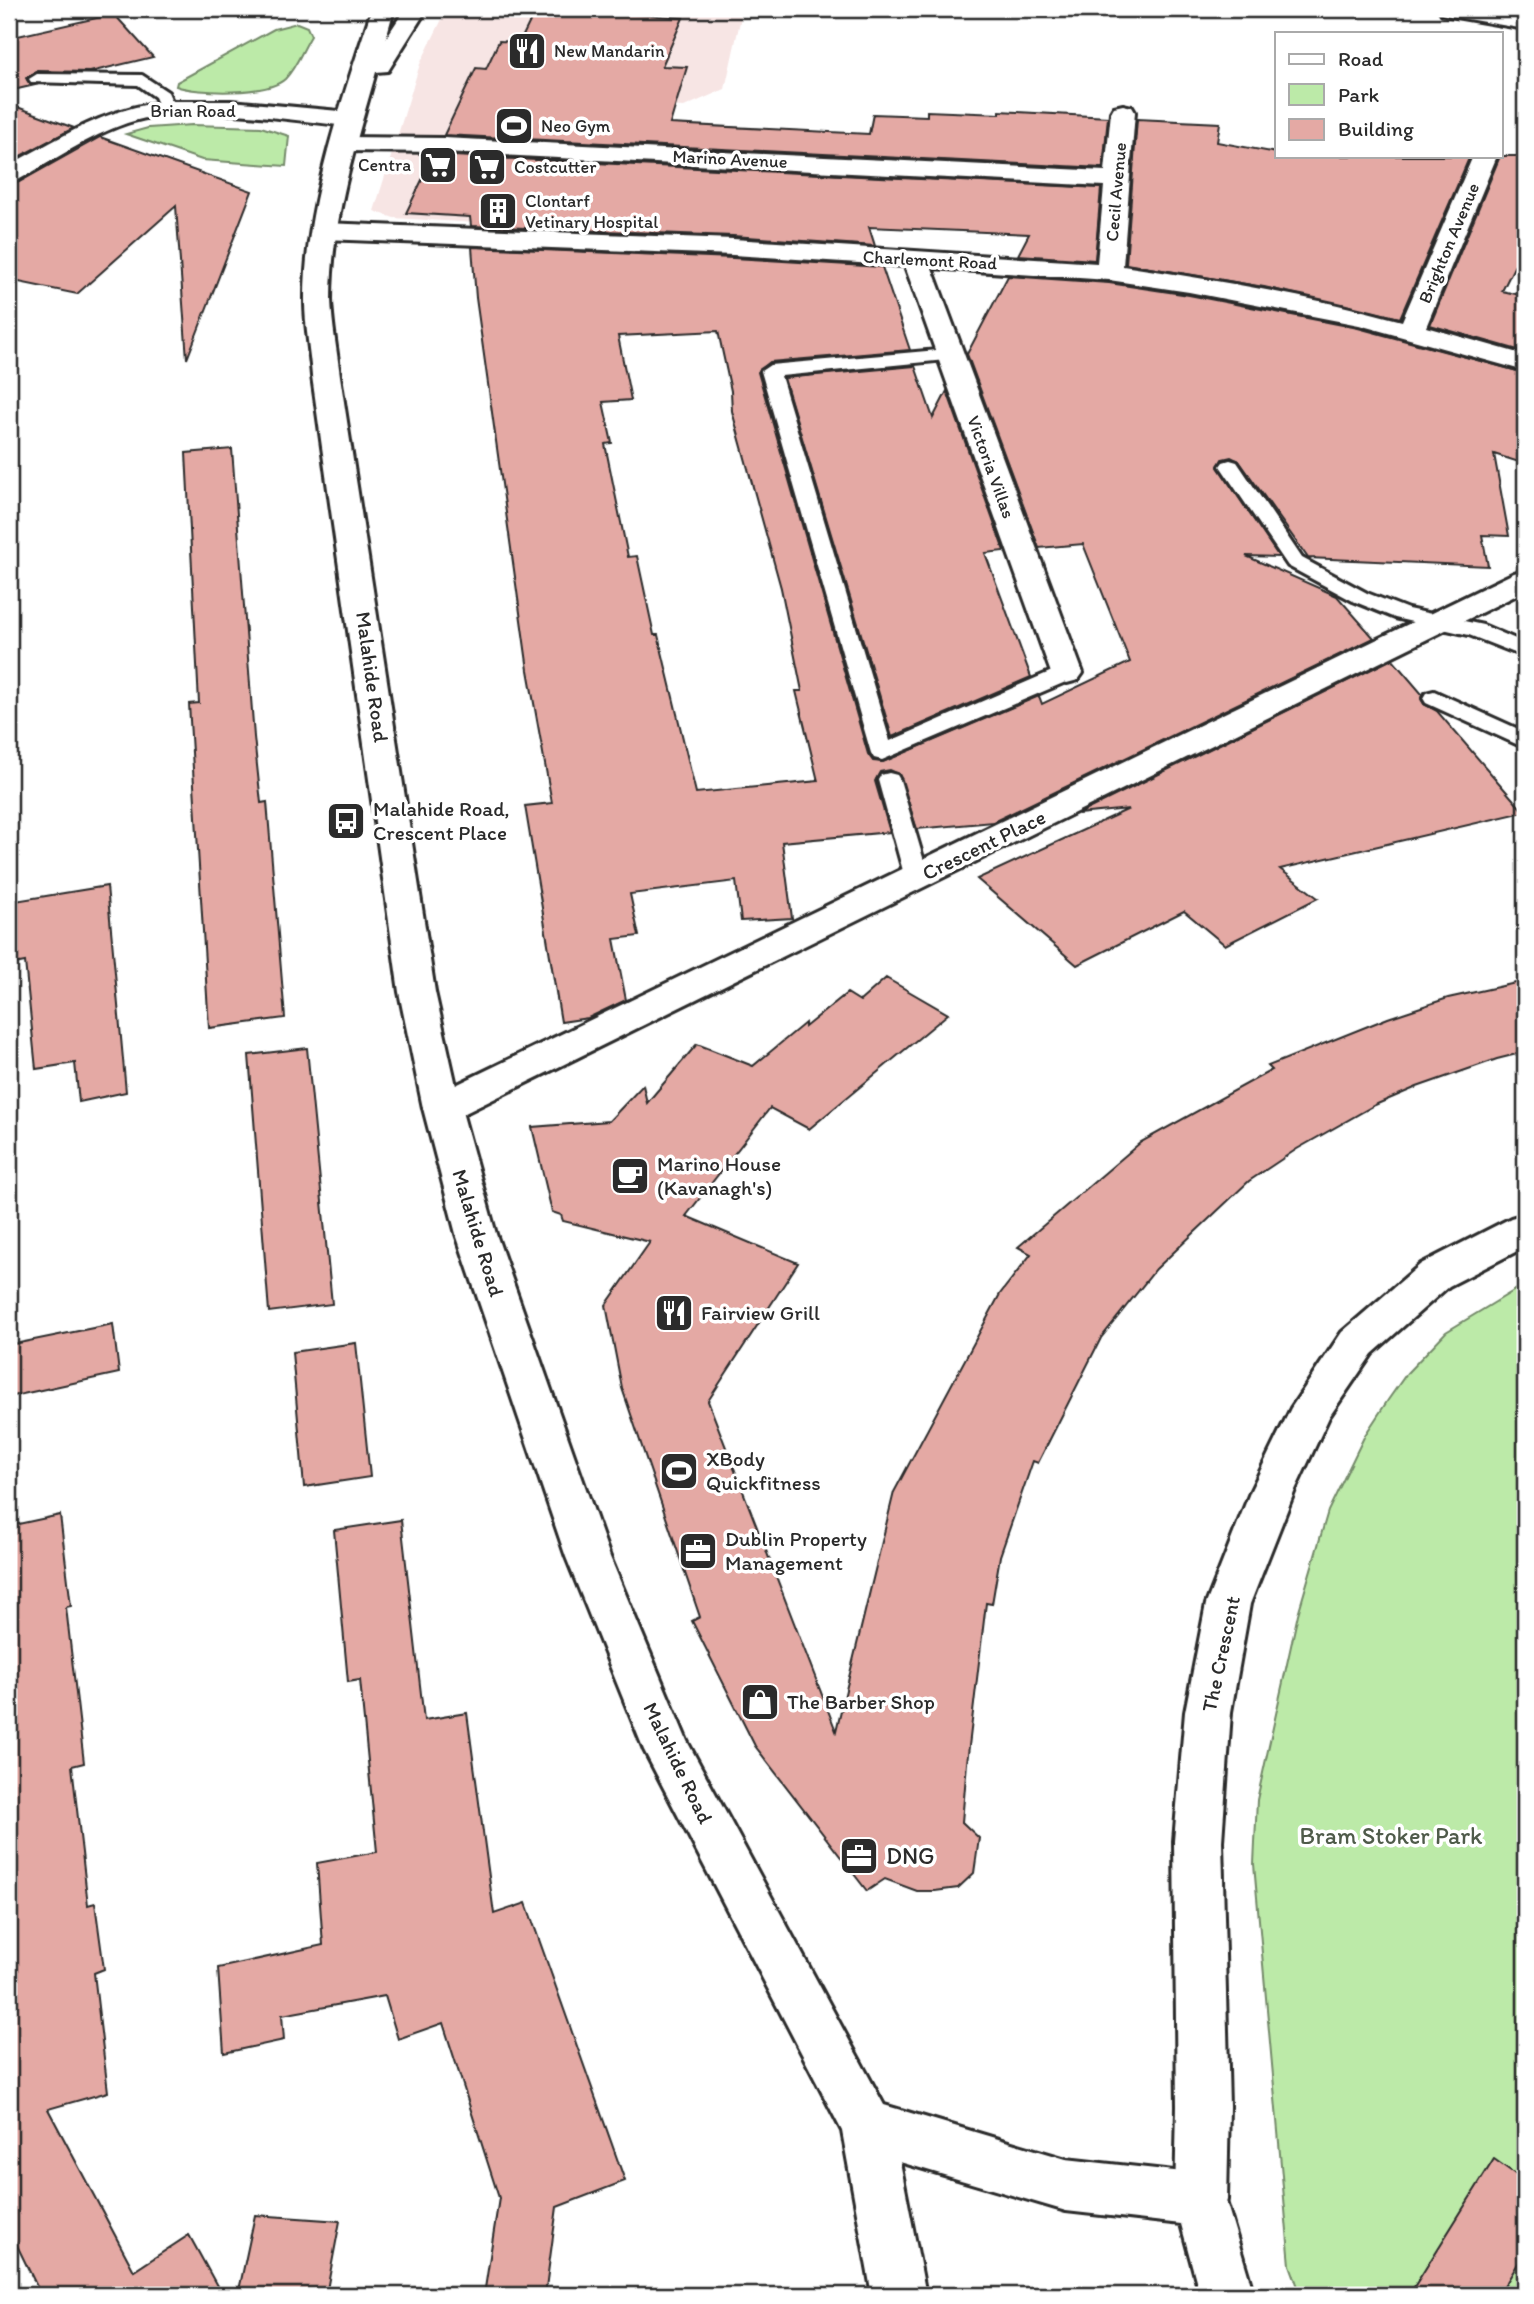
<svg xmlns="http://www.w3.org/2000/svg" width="1534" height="2304" font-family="Itim,sans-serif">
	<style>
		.built { fill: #f7e5e4 }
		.green { fill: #bceaa8; stroke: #748a6a; stroke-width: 2 }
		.building { fill: #e4a9a4; stroke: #2b2b2b; stroke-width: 2; fill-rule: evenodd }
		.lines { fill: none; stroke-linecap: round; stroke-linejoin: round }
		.lane-casing { stroke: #2b2b2b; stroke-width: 6 }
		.street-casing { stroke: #2b2b2b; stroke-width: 6 }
		.secondary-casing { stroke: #2b2b2b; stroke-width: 6 }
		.lane { fill: #fff; fill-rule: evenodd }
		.street { fill: #fff; fill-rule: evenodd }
		.secondary { fill: #fff; fill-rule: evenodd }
		.labels { text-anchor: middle; stroke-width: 7; stroke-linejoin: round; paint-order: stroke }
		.far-poi-label { font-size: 18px; fill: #2b2b2b; stroke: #fff; text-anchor: start }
		.far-street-label { font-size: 18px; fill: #2b2b2b; stroke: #fff }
		.street-label { font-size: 21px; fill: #2b2b2b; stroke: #fff }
		.poi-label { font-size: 21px; fill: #2b2b2b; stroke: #fff; text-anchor: start }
		.near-park-label { font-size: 24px; fill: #4f5b4a; stroke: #fff }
		.near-poi-label { font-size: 24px; fill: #2b2b2b; stroke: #fff; text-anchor: start }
	</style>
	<rect width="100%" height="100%" fill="#fff"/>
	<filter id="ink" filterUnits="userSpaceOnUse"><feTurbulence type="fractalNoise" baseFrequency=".0143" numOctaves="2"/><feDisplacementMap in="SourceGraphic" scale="14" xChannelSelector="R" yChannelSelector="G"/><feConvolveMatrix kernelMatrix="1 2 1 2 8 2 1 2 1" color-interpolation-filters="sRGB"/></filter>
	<g filter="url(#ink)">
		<polygon class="built" points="447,9 740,9 741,17 725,89 684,107 595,102 579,151 622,153 595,230 394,218 374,211 420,64"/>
		<g class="green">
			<path d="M297,23l10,4 4,9c-8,13 -15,32 -26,43 -17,16 -87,15 -109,7l1,-4 97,-53z"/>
			<polygon points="192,125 261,127 289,136 286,166 202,160 126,134 148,128"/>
			<polygon points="1525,1284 1525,2295 1301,2295 1290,2265 1254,1864 1257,1800 1298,1614 1328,1511 1365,1435 1388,1400 1407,1373 1446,1332"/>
		</g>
		<g class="building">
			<polygon points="536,9 637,9 635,14 683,18 662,66 687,67 670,124 869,134 873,114 927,116 927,111 1000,114 1000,111 1108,117 1103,168 444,135 476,68 486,69 499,41 520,42"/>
			<polygon points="114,14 153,57 90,72 37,71 26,78 29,83 35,85 9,91 9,38"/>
			<polygon points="9,104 74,128 9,162"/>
			<polygon points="1137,119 1220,123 1217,142 1277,153 1277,156 1470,156 1400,318 1264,287 1126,264"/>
			<polygon points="100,137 252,191 187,359 176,206 77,294 9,280 9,184 19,182"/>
			<polygon points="434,155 1101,188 1095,260 1018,255 1029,234 869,227 875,246 733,236 471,226 470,217 406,213"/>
			<polygon points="1500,156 1525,156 1525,245 1502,291 1525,296 1525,352 1430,325"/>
			<path d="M472,247l261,11 149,9 28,83 -140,12 -12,10 110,382 5,7 10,1 156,-66 3,8 88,-42 -47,-118 -44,4 -72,-194 41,-78 101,7 80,12 169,33 167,45v91l-31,-10 15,82 -27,-1 6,31 -180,-8 -69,-97 -8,-4 -9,2 -4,8 61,90 -33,-1 91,40 37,42 -381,184 -76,7 -18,-55 -9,-4 -10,2 -5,9 15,51 -108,10 10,76 -51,3 -5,-40 -106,13 9,42 -25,3 12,61 -38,18 -27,4 -36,-216 27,-3 -24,-133 -52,-372zM718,331l13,60 1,20 49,177 21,103h-6l22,90 -122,12 -38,-158h-4l-17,-79 -9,1 -23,-113 7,-1 -9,-41 28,-2 -13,-64z"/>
			<polygon points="915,366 933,418 947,391 1004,551 985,553 1031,677 892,737 784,378"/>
			<polygon points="232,449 254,737 261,803 267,802 285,1018 209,1028 189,704 199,703 186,453"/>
			<polygon points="1392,659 1422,694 1421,699 1424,704 1437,711 1524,812 1280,869 1318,898 1225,945 1184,911 1077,965 977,879 1129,809 1078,814"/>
			<polygon points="107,886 126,1092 79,1102 75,1063 36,1069 25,962 9,965 9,902"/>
			<polygon points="886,978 948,1014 809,1129 770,1108 686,1216 798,1263 708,1401 836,1731 894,1492 1000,1294 1031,1254 1018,1247 1141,1142 1272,1070 1268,1066 1388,1018 1448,998 1525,981 1525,1052 1497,1059 1417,1087 1375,1105 1297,1149 1249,1181 1156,1269 1101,1338 1038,1463 1033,1461 1000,1556 992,1604 986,1603 967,1763 962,1822 979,1838 974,1873 958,1888 935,1891 917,1891 885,1879 867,1891 755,1746 692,1621 700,1617 622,1388 606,1305 650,1242 563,1221 561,1215 552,1212 532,1127 609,1121 643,1085 647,1103 697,1044 753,1066 805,1023 805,1027 847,993 860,1001"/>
			<polygon points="307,1048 332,1304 269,1312 249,1055"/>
			<polygon points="113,1324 119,1373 9,1397 9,1345"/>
			<polygon points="356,1343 370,1477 304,1487 292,1352"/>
			<polygon points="60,1515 71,1606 66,1607 84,1763 72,1766 88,1905 95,1903 104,1969 94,1973 108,2092 48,2109 134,2271 189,2235 222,2295 41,2295 9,2229 9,1526"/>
			<polygon points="401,1520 424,1720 467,1713 494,1914 526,1903 625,2181 557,2207 545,2295 484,2295 499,2198 443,2023 398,2039 385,1996 282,2015 284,2040 224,2053 218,1968 323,1945 317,1863 377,1852 360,1680 348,1682 334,1530"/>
			<polygon points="1494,2159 1525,2181 1525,2252 1499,2295 1409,2295"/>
			<polygon points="255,2215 340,2221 326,2295 238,2295"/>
		</g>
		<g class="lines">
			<g class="lane-casing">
				<g id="lane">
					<polygon points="37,74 142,75 168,92 175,108 173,111 161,111 155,97 138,85 31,82 29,79"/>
					<polygon points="949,349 958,355 956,359 781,376 890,741 1059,668 1075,668 1078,673 1075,678 882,760 874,758 871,753 761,371 770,365"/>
					<polygon points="1230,460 1237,462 1302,558 1367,593 1408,609 1483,625 1525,643 1525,657 1469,635 1395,618 1353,601 1288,566 1220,466 1223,462"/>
					<polygon points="1434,691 1525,732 1525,748 1426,703 1423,698 1426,693"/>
					<polygon points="889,773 897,775 900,780 929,878 925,884 917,886 909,884 905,878 878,780 881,775"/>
				</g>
			</g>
			<g class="street-casing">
				<g id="street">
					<polygon points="1439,9 1488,9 1525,15 1525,29 1450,16 1442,14"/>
					<path d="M169,101h62l119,11 9,2 3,5 -3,5 -9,2c-68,-6 -158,-25 -223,-3 -39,13 -74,38 -109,57l-9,2v-17c57,-30 94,-56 160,-64z"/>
					<path d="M1123,105l9,2 3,5 -12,154c93,14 188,30 279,55l71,-165h24l-71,171 99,28v16l-166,-46 -170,-33 -80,-12 -177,-12 151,405 -5,7 -11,3 -11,-3 -5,-7 -146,-407 -172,-11 -409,-16 -9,-3 -4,-5 4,-5 9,-3 409,16 364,24 7,-77 -660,-34 -101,-1 -9,-2 -3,-5 3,-5 9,-2 101,1 661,33 6,-59 3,-5z"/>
					<polygon points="1525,570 1525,591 455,1118 442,1122 429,1118 423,1108 429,1098 1514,573"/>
					<polygon points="1525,1214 1525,1247 1449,1286 1372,1354 1329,1417 1295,1490 1250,1604 1231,1712 1222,1841 1229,2106 1227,2200 1220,2219 1201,2226 1182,2219 1175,2200 1177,2106 1174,1841 1185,1712 1206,1604 1251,1490 1291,1408 1342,1332 1421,1264 1511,1218"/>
				</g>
			</g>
			<g class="secondary-casing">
				<path id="secondary" d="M372,9h22l-8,29 19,-29h22l-39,62 -12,1c-21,74 -45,151 -45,228 1,25 6,51 9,76l95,616 26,116 35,126 114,323 77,184 197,364 182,54 135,15 19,7 34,114h-54l-19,-71 -115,-13 -166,-49 26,133h-54l-30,-164 -198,-381 -78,-193 -110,-323 -33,-126 -24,-116 -87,-616c-2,-25 -7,-50 -7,-75 -1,-93 38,-204 67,-292z"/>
			</g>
			<use href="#lane" class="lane"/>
			<use href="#street" class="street"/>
			<use href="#secondary" class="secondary"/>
		</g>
	</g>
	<defs>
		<g id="restaurant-square" transform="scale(2.0125)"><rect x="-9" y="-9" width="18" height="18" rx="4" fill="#2b2b2b" stroke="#fff"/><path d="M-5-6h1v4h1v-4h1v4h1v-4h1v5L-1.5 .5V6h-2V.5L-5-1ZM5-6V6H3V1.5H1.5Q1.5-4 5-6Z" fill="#fff"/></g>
		<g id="stadium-square" transform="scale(2.0125)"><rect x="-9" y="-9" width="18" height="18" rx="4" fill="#2b2b2b" stroke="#fff"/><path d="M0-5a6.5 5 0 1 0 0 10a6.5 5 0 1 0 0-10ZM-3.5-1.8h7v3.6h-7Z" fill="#fff"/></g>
		<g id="supermarket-square" transform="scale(2.0125)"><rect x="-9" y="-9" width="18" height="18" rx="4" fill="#2b2b2b" stroke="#fff"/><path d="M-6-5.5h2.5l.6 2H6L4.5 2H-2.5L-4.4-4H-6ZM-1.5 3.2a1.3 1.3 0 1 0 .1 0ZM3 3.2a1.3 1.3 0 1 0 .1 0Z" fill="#fff"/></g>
		<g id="building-square" transform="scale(2.0125)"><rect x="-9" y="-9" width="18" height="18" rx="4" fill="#2b2b2b" stroke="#fff"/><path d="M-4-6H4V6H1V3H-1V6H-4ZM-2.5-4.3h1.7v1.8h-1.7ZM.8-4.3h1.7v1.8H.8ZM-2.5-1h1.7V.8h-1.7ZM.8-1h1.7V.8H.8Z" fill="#fff"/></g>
		<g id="bus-square" transform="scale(2.0125)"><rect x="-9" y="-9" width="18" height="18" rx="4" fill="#2b2b2b" stroke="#fff"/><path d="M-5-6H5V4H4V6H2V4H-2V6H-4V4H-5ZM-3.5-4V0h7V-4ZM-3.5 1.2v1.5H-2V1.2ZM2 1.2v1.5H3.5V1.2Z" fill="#fff"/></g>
		<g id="cafe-square" transform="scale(2.0125)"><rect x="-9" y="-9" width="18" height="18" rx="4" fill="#2b2b2b" stroke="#fff"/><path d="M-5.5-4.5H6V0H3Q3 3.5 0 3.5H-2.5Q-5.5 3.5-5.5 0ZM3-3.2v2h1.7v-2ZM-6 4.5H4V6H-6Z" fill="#fff"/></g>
		<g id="office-square" transform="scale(2.0125)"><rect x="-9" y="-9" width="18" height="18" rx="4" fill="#2b2b2b" stroke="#fff"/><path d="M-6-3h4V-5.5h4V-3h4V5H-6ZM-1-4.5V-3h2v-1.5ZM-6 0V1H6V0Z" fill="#fff"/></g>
		<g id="shop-square" transform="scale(2.0125)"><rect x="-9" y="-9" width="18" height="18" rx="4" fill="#2b2b2b" stroke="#fff"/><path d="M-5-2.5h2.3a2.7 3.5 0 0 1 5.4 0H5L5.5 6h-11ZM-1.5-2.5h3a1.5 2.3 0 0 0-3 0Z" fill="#fff"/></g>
	</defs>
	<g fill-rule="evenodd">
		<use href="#restaurant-square" x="527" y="51"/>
		<use href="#stadium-square" x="514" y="126"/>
		<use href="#supermarket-square" x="438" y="165"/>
		<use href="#supermarket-square" x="487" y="167"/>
		<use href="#building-square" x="498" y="211"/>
		<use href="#bus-square" x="346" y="821"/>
		<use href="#cafe-square" x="630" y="1176"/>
		<use href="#restaurant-square" x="674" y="1313"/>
		<use href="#stadium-square" x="679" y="1471"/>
		<use href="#office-square" x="698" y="1551"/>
		<use href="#shop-square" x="760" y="1702"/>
		<use href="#office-square" x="859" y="1856"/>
	</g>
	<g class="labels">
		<g class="far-poi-label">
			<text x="554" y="57">New Mandarin</text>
			<text x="541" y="132">Neo Gym</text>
			<text x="411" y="171" text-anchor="end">Centra</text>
			<text x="514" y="173">Costcutter</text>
			<text x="525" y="207">Clontarf<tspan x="525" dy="21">Vetinary Hospital</tspan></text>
		</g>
		<g class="far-street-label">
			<text x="193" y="117">Brian Road</text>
			<text transform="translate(730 159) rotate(3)" y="6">Marino Avenue</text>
			<text transform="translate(1116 192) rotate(-85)" y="6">Cecil Avenue</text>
			<text transform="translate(1449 243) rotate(-67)" y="6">Brighton Avenue</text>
			<text transform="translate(930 260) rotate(3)" y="6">Charlemont Road</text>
			<text transform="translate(991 467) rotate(70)" y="6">Victoria Villas</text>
		</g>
		<g class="street-label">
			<text transform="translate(372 677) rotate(82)" y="7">Malahide Road</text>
			<text transform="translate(984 845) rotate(-26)" y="7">Crescent Place</text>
			<text transform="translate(478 1233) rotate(73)" y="7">Malahide Road</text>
			<text transform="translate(1221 1654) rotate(-78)" y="7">The Crescent</text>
			<text transform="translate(678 1763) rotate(64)" y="7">Malahide Road</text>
		</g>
		<g class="poi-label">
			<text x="373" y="816">Malahide Road,<tspan x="373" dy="24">Crescent Place</tspan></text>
			<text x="657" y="1171">Marino House<tspan x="657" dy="24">(Kavanagh's)</tspan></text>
			<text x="701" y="1320">Fairview Grill</text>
			<text x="706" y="1466">XBody<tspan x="706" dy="24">Quickfitness</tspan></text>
			<text x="725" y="1546">Dublin Property<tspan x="725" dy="24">Management</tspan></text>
			<text x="787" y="1709">The Barber Shop</text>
		</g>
		<g class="near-park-label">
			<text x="1391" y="1844">Bram Stoker Park</text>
		</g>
		<g class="near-poi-label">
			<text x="886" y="1864">DNG</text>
		</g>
	</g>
	<rect width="1534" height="2304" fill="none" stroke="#fff" stroke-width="35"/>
	<rect x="18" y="18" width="1499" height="2269" fill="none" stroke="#2b2b2b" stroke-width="2.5" filter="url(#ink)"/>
	<rect x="1275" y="32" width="228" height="126" fill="#ffffff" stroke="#aaaaaa" stroke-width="2"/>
	<rect x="1289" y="54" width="35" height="10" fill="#ffffff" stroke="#aaaaaa" stroke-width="2"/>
	<text x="1338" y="66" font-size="21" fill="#2b2b2b">Road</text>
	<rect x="1289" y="84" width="35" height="21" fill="#bceaa8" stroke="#aaaaaa" stroke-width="2"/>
	<text x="1338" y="102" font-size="21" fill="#2b2b2b">Park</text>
	<rect x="1289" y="119" width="35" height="21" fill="#e4a9a4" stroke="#aaaaaa" stroke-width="2"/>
	<text x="1338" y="136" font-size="21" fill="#2b2b2b">Building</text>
</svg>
